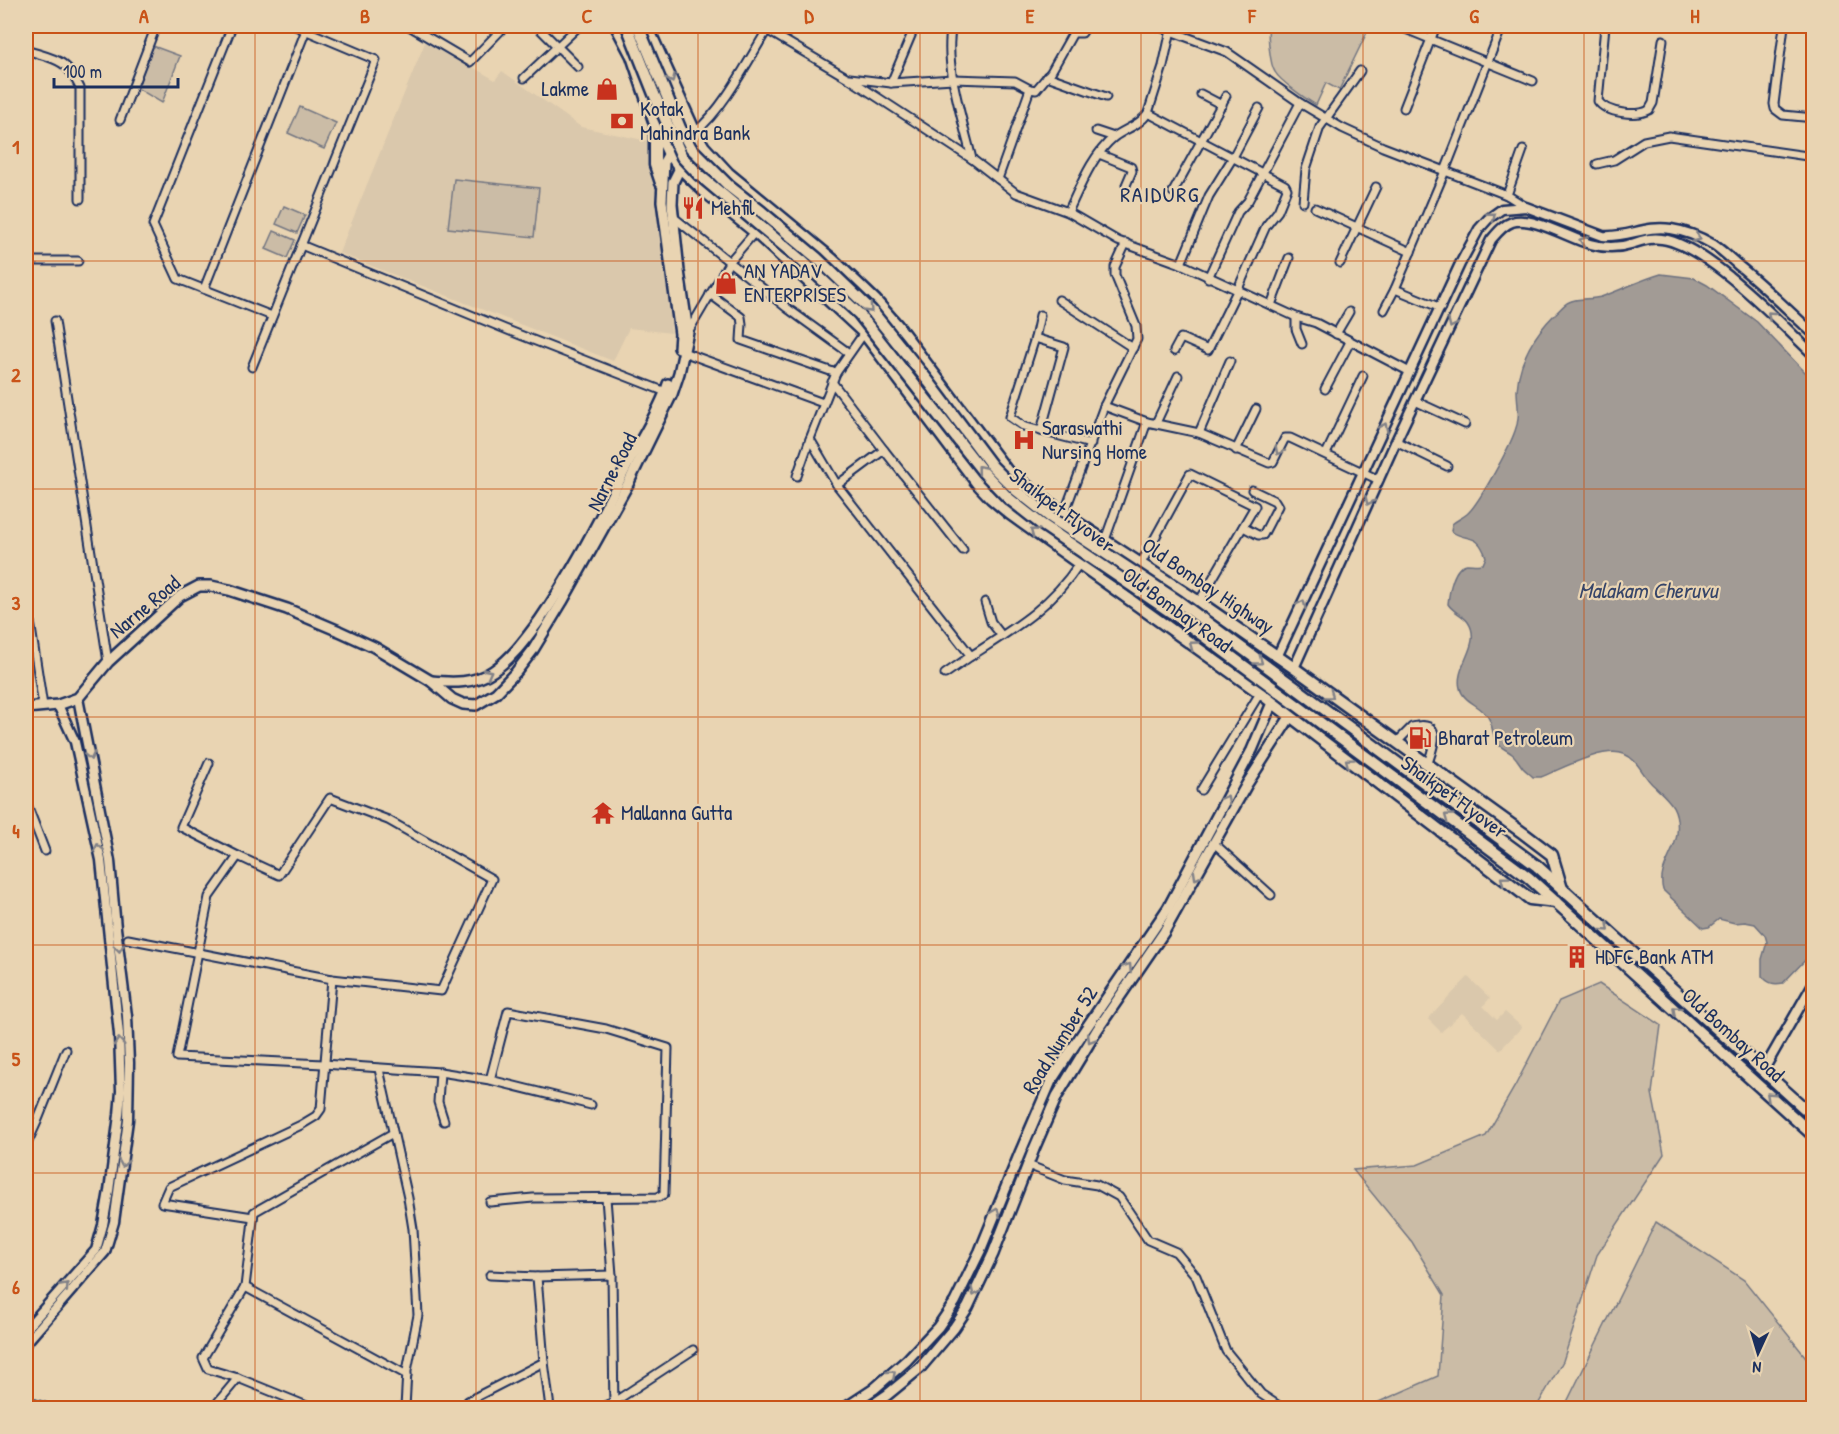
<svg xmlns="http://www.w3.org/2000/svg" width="1839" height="1434" font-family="'Patrick Hand',sans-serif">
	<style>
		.built { fill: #dac8ac }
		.green { fill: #cbbca6; stroke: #737682; stroke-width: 1.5 }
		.water { fill: #a29b95; stroke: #6c707f; stroke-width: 1.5 }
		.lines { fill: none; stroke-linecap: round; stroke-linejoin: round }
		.minor-casing { stroke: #1b2f5e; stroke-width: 11 }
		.tertiary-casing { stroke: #1b2f5e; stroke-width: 13 }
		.secondary-casing { stroke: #1b2f5e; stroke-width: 14 }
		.primary-casing { stroke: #1b2f5e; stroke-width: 15 }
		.minor { stroke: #e9d4b2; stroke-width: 7 }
		.tertiary { stroke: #e9d4b2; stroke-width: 8 }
		.secondary { stroke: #e9d4b2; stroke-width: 9 }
		.primary { stroke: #e9d4b2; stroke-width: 10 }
		.primary-bridge-casing { stroke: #1b2f5e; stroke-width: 15; stroke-linecap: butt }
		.primary-bridge { stroke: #e9d4b2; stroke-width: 10 }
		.oneway { stroke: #828288 }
		.grid { fill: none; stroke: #c95318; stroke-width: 1.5; stroke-opacity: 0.55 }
		.labels { text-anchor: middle; stroke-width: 4.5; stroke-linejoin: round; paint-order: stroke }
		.poi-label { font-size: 21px; fill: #1b2f5e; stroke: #e9d4b2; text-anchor: start }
		.street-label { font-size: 21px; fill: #1b2f5e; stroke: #e9d4b2 }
		.neighbourhood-label { font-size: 22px; letter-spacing: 1.5px; fill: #1b2f5e; stroke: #e9d4b2 }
		.water-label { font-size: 22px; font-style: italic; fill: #364569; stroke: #e9d4b2 }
		.neatline { fill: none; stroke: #c95318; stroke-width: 2 }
		.grid-label { font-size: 20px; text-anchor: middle; font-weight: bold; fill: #c95318 }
	</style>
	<rect width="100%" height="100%" fill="#e9d4b2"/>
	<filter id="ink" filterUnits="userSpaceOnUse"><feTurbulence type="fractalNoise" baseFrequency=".0167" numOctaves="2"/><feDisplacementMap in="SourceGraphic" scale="12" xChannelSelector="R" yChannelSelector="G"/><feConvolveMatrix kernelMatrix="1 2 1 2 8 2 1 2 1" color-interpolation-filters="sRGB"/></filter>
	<g filter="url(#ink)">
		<g class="built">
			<polygon points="426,40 495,80 502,71 581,127 648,141 669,264 671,333 629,328 613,361 339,253"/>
			<polygon points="1468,977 1490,998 1483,1006 1497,1020 1505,1012 1522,1027 1500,1050 1462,1013 1441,1032 1428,1019"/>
		</g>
		<g class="green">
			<path d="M1269,26h101l-31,64 -13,-7 -10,22c-10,-6 -36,-24 -41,-33 -5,-7 -8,-39 -6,-46z"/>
			<polygon points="153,46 180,56 162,103 137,88"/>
			<polygon points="300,107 336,123 324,149 288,133"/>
			<polygon points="454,179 539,188 534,237 448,228"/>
			<polygon points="284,206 305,215 297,233 276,224"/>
			<polygon points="274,231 295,240 287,258 266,249"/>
			<polygon points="1599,984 1661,1025 1652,1093 1664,1154 1597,1255 1563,1361 1536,1408 1365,1408 1438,1376 1444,1295 1412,1242 1353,1170 1417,1165 1486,1136 1515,1086 1559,1001"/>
			<polygon points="1656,1222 1744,1280 1813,1366 1813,1408 1564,1408"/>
		</g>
		<path class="water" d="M1661,274l33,4 13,7 50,37 48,50 8,6v574l-30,31c-10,2 -15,0 -21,-7v-17l5,-17 -2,-7 -10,-11 -10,-2 -10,1 -16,-4 -10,8 -6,1 -40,-38c-6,-21 12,-37 14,-56 3,-27 -8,-34 -25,-50 -10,-10 -15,-25 -28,-30 -21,-8 -63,15 -83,23h-8c-3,-3 -7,-6 -10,-9 -4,-5 -6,-10 -11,-14 -5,-4 -11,-6 -15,-11 -5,-8 -4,-18 -9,-26 -7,-12 -25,-15 -28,-29 -6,-22 23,-44 8,-66 -5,-7 -15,-10 -20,-18 1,-11 5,-38 19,-40 5,0 10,1 16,0l3,-7c-9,-26 -18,-14 -35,-26l1,-7c5,-4 10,-6 15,-10 12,-10 43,-68 48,-83 6,-15 2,-27 2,-41 2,-30 18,-56 38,-76 5,-4 9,-10 14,-12 10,-5 21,-2 32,-5 20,-7 39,-17 60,-23z"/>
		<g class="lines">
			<g class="minor-casing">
				<g id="minor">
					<polyline points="232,26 153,225 178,279 272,316"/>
					<polyline points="409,26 470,62 505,26"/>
					<polyline points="537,26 578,67"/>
					<polyline points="760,26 848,78 972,159 1016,193 1068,212"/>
					<path d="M952,26c-9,36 11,95 20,133"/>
					<polyline points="1157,26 1227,52 1300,103 1342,128 1383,147 1507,195"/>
					<polyline points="1398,26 1533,81"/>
					<path d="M1605,26l-7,75c8,12 38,16 51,9l4,-7 10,-63"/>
					<polyline points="1784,26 1774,104 1775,109 1783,115 1814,118"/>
					<polyline points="1171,30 1163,66 1148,113 1285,185 1287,189 1278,211 1266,226 1237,291 1208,350 1181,338 1174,351"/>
					<path d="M26,51h3c29,9 37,8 51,37v111"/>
					<polyline points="1047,76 1106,97"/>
					<polyline points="524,78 579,26"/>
					<polyline points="850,78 891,83 953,79 1015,81 1030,89 1036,90 1051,72 1073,33 1082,33 1086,26"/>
					<polyline points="891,83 915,26 914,26"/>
					<polyline points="1201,94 1222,105"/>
					<polyline points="1404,108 1436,26"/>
					<path d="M1148,113c-8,12 -23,16 -34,24 -22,18 -34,50 -46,75l50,29 63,23 115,53 20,6 94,49"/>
					<polyline points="120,120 156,26"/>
					<polyline points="1096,131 1114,137"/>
					<path d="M695,132c28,-22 53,-71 72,-102"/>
					<polyline points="1523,150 1507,195 1526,207"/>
					<polyline points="1099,154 1131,167 1132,171 1126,185"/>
					<polyline points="1597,164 1614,160 1644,141 1669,136 1814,157"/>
					<polyline points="998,179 1030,89"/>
					<polyline points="1173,192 1226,96"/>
					<polyline points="1303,202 1306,169 1320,127 1360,71"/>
					<polyline points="1315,208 1411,252"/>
					<polyline points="672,216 787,308 849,353"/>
					<polyline points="301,245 510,331 666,392"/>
					<polyline points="26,261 78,261"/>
					<polyline points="1340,263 1376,187"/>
					<polyline points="1181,264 1209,196 1232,159 1259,108"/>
					<polyline points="1208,278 1238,212 1248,201 1300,103"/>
					<polyline points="204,289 306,30"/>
					<polyline points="1395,289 1441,308"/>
					<polyline points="710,294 741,317 742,324 741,340 836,373"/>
					<polyline points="1059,300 1133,348"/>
					<polyline points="1271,305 1289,258"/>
					<polyline points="1384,310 1395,289 1445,171 1502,26"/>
					<polyline points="1040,315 1035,338 1010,417 1023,426 1041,431"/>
					<polyline points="1296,317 1296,329 1302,344"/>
					<polyline points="55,321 108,662"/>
					<polyline points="688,332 730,261 755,232"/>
					<path d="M864,333l-28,40 -26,66 27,46 134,171c42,-27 80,-49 108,-92"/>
					<polyline points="1336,334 1349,312"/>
					<polyline points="1035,338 1064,347 1041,431 1091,444"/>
					<polyline points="683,352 823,403"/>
					<polyline points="252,367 376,60 295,26"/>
					<polyline points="832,382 884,450 837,485"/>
					<polyline points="1325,389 1350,342"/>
					<polyline points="1415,401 1465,424"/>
					<polyline points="1104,406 1137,339 1136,326 1115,275 1115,267 1126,243"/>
					<polyline points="1156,423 1178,376"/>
					<polyline points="1199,433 1230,361"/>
					<polyline points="1396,441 1447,466"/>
					<polyline points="884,450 963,550"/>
					<polyline points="1236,450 1256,409"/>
					<polyline points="1326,454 1363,376"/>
					<polyline points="797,476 810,439"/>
					<polyline points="1064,514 1104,406 1147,422 1199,433 1269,463 1273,462 1285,438 1290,438 1379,480"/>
					<polyline points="1243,527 1258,535 1263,535 1278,506 1275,501 1252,490"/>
					<polyline points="1105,540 1147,422"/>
					<polyline points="1128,587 1190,474 1255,506 1199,602"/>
					<polyline points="26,595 43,706"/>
					<polyline points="985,602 991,622 1002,636"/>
					<polyline points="945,674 971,656"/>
					<path d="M1397,742l15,-15c32,-8 22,19 16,36"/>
					<polyline points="209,763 181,827 238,856 209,897 177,1057 323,1064 440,1072 490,1080 591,1105"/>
					<polyline points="1201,790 1260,693"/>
					<polyline points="26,802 45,851"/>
					<polyline points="1215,844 1271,895"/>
					<polyline points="128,939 332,979 441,991 492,879 388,820 330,798 279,875 238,856"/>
					<polyline points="379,1069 408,1198 413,1229 418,1315 407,1371 405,1408"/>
					<polyline points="440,1072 438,1102 444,1121"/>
					<polyline points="490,1080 508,1011 606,1029 668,1048 664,1194 658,1197 533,1198 490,1202"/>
					<polyline points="26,1146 37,1122 66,1050"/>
					<polyline points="1028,1165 1065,1180 1097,1185 1119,1197 1148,1240 1176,1252 1196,1276 1226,1351 1261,1394 1279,1406 1279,1408"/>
					<polyline points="606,1198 612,1275 614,1408"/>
					<polyline points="253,1217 162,1203 169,1187 301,1125 316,1116 321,1109 332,979"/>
					<polyline points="490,1275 537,1277 612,1275"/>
					<polyline points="537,1277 544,1362 550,1408"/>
					<polyline points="245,1287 407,1375"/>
					<polyline points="26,1401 48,1408"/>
					<polyline points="468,1401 544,1362"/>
					<polyline points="213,1408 238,1378"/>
					<polyline points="312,1408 238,1378 208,1369 203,1358 245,1287 254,1212 393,1133"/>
					<polyline points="599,1408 614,1402 693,1350"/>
				</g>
			</g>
			<g class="tertiary-casing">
				<g id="tertiary">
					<path d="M1277,657l183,-393 19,-35 9,-10 14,-10 24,-2 77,29c25,2 42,-11 68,-7 14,2 31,9 43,16 9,6 17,14 25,21 26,21 50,45 75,68"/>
					<path d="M1294,668l102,-227 95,-201c6,-7 12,-15 21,-18 19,-7 59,17 78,22 14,4 28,4 41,0 11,-3 19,-7 31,-5 45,6 118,84 152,116"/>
					<polyline points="1763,1071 1814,982"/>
					<polyline points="26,1329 96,1250 103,1225 109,1191 119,1115 121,1091 119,1034 101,860 75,742 58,705"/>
					<polyline points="26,1343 105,1252 114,1222 128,1120 129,1063 127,1016 116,928 110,861 78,698"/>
				</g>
			</g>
			<g class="secondary-casing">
				<g id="secondary">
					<polyline points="671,150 664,162 662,201 680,334 679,348"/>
					<path d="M431,681c22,2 43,3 62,-10 19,-13 32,-31 46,-50 35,-50 62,-105 90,-159 12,-23 32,-54 39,-78"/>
					<polyline points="26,708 58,705 78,698 108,662 180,596 199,586 211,586 229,590 287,609 339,631 374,647 431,681 452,699 463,704 476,705 496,693 516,672 533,650 562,602 628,484 672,394 679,373 688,332 679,271 672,204 673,182 680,168"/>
					<polyline points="845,1408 874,1389 907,1360 938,1327 955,1302 980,1251 1020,1153 1051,1081 1078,1040 1168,908 1252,750 1272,703"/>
					<polyline points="868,1408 887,1395 920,1368 954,1328 968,1307 993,1254 1034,1149 1057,1096 1097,1030 1164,932 1247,784 1290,717"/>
				</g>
			</g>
			<g class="primary-casing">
				<g id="primary">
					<polyline points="616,26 632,56 656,127 668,152 680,168 704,191 755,232 864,333 977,483 991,498 1010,514 1260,693 1530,899 1556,902"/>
					<polyline points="647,26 695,132 704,147 728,173 832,259 875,300 897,325 1007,471 1064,514 1199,602 1294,668 1523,833 1552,855 1562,889"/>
					<polyline points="655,128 655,165 661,183"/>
					<polyline points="1178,617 1528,877 1814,1136"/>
					<polyline points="1537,866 1814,1117"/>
				</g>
			</g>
			<use href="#minor" class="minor"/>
			<use href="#tertiary" class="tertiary"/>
			<use href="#secondary" class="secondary"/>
			<use href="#primary" class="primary"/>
			<g class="primary-bridge-casing">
				<g id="primary-bridge">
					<polyline points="627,26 654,94 682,157 699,175 802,261 859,314 983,472 1008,498 1041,524 1178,617"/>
					<polyline points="638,26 680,128 691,148 730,187 762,212 817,258 871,310 929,382 992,466 1016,490 1049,516 1178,601 1537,866"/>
				</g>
			</g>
			<use href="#primary-bridge" class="primary-bridge"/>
		</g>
		<defs><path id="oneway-chevron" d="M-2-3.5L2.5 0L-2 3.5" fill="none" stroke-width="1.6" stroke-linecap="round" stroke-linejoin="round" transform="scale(1.5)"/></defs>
		<g class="oneway">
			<use href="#oneway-chevron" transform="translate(671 79) rotate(66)"/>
			<use href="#oneway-chevron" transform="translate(1492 216) rotate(-38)"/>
			<use href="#oneway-chevron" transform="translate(1697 238) rotate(23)"/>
			<use href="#oneway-chevron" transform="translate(1583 241) rotate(-160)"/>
			<use href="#oneway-chevron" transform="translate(869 309) rotate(47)"/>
			<use href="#oneway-chevron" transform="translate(1771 315) rotate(-137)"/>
			<use href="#oneway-chevron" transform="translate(1452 324) rotate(115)"/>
			<use href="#oneway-chevron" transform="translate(1384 427) rotate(-65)"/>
			<use href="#oneway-chevron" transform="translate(1279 451) rotate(117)"/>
			<use href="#oneway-chevron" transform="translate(981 469) rotate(-130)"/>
			<use href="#oneway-chevron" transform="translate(1369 501) rotate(114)"/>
			<use href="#oneway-chevron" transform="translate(1034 532) rotate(-144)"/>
			<use href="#oneway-chevron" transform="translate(1302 604) rotate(-65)"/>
			<use href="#oneway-chevron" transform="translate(1193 645) rotate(-144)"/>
			<use href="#oneway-chevron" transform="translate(1259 661) rotate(36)"/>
			<use href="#oneway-chevron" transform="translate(488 673) rotate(-28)"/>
			<use href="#oneway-chevron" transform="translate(1330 695) rotate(37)"/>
			<use href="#oneway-chevron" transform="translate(90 756) rotate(78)"/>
			<use href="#oneway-chevron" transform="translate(1349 762) rotate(-143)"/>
			<use href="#oneway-chevron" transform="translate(1226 799) rotate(-62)"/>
			<use href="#oneway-chevron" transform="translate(1448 817) rotate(-144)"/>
			<use href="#oneway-chevron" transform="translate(98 848) rotate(-101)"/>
			<use href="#oneway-chevron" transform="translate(1197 876) rotate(119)"/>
			<use href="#oneway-chevron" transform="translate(1504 880) rotate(-143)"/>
			<use href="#oneway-chevron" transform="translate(1606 928) rotate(42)"/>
			<use href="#oneway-chevron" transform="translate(119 948) rotate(83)"/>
			<use href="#oneway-chevron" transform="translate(1128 967) rotate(-56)"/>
			<use href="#oneway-chevron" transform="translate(1676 1010) rotate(-138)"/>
			<use href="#oneway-chevron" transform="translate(1091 1039) rotate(121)"/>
			<use href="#oneway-chevron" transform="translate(119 1042) rotate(-93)"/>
			<use href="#oneway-chevron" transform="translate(1770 1096) rotate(-137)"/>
			<use href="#oneway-chevron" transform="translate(123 1163) rotate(99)"/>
			<use href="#oneway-chevron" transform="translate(996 1212) rotate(-68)"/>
			<use href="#oneway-chevron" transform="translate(65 1286) rotate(-48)"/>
			<use href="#oneway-chevron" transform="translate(975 1292) rotate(115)"/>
			<use href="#oneway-chevron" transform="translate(892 1374) rotate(-41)"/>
		</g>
	</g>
	<path class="grid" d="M255,26v1382M476,26v1382M698,26v1382M920,26v1382M1141,26v1382M1363,26v1382M1584,26v1382M26,261h1788M26,489h1788M26,717h1788M26,945h1788M26,1173h1788"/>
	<defs>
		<g id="shop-bare" transform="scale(1.8)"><path d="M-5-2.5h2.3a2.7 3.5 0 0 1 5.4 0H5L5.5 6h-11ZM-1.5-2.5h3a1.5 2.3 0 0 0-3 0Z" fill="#c8321e" stroke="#e9d4b2" stroke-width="2.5" paint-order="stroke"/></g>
		<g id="bank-bare" transform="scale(1.8)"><path d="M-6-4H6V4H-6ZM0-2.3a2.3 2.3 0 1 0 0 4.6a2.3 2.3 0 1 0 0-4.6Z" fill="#c8321e" stroke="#e9d4b2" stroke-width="2.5" paint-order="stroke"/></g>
		<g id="restaurant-bare" transform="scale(1.8)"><path d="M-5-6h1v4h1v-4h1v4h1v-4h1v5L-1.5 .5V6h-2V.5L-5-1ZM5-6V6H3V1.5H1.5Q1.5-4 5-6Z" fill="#c8321e" stroke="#e9d4b2" stroke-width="2.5" paint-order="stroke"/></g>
		<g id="hospital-bare" transform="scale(1.8)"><path d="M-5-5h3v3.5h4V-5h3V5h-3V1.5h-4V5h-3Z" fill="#c8321e" stroke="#e9d4b2" stroke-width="2.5" paint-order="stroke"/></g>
		<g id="fuel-bare" transform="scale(1.8)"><path d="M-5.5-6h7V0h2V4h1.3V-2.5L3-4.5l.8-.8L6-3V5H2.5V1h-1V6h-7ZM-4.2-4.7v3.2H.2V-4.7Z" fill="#c8321e" stroke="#e9d4b2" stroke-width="2.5" paint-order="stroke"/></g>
		<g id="temple-bare" transform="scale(1.8)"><path d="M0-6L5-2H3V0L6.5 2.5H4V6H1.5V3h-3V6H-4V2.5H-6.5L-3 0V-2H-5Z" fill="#c8321e" stroke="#e9d4b2" stroke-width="2.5" paint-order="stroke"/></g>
		<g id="building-bare" transform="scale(1.8)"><path d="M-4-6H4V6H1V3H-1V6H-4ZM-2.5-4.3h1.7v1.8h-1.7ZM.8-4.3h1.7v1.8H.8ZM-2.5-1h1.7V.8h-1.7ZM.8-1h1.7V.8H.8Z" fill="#c8321e" stroke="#e9d4b2" stroke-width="2.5" paint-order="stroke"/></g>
	</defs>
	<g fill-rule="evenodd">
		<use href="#shop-bare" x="607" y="89"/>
		<use href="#bank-bare" x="622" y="121"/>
		<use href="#restaurant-bare" x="693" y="208"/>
		<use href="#shop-bare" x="726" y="283"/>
		<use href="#hospital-bare" x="1024" y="440"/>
		<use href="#fuel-bare" x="1420" y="738"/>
		<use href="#temple-bare" x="603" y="813"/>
		<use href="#building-bare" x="1577" y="957"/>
	</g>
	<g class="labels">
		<g class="poi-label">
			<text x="589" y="96" text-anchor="end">Lakme</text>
			<text x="640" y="116">Kotak<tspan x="640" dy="24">Mahindra Bank</tspan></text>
			<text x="711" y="215">Mehfil</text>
			<text x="744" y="278">AN YADAV<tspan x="744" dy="24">ENTERPRISES</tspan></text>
			<text x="1042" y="435">Saraswathi<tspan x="1042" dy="24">Nursing Home</tspan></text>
			<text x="1438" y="745">Bharat Petroleum</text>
			<text x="621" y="820">Mallanna Gutta</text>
			<text x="1595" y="964">HDFC Bank ATM</text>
		</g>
		<g class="street-label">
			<text transform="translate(612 472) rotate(-63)" y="7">Narne Road</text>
			<text transform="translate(1062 510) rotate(37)" y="7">Shaikpet Flyover</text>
			<text transform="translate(1208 586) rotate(34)" y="7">Old Bombay Highway</text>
			<text transform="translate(145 607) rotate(-40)" y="7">Narne Road</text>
			<text transform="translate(1177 610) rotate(36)" y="7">Old Bombay Road</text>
			<text transform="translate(1454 797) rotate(36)" y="7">Shaikpet Flyover</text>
			<text transform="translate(1733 1035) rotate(42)" y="7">Old Bombay Road</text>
			<text transform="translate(1060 1040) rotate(-58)" y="7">Road Number 52</text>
		</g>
		<g class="neighbourhood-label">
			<text x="1160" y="202">RAIDURG</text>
		</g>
		<g class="water-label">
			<text x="1648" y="598">Malakam Cheruvu</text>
		</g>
	</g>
	<rect width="1839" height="1434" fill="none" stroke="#e9d4b2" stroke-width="66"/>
	<g transform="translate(1758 1353) rotate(184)" stroke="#e9d4b2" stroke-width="4.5" paint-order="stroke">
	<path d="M0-4.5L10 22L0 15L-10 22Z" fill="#1b2f5e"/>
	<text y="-9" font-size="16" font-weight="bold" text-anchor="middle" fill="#1b2f5e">N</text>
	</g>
	<path d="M54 78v9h124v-9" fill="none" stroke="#1b2f5e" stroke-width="3"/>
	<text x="63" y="78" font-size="18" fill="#1b2f5e" stroke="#e9d4b2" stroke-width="4.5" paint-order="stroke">100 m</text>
	<rect x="33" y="33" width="1773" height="1368" class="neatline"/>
	<g class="grid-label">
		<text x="144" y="23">A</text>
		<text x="365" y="23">B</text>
		<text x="587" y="23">C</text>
		<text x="809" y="23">D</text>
		<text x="1030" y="23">E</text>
		<text x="1252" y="23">F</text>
		<text x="1474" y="23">G</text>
		<text x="1695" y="23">H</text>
		<text x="16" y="154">1</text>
		<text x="16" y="382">2</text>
		<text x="16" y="610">3</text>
		<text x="16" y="838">4</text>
		<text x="16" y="1066">5</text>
		<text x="16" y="1294">6</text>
	</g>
</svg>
